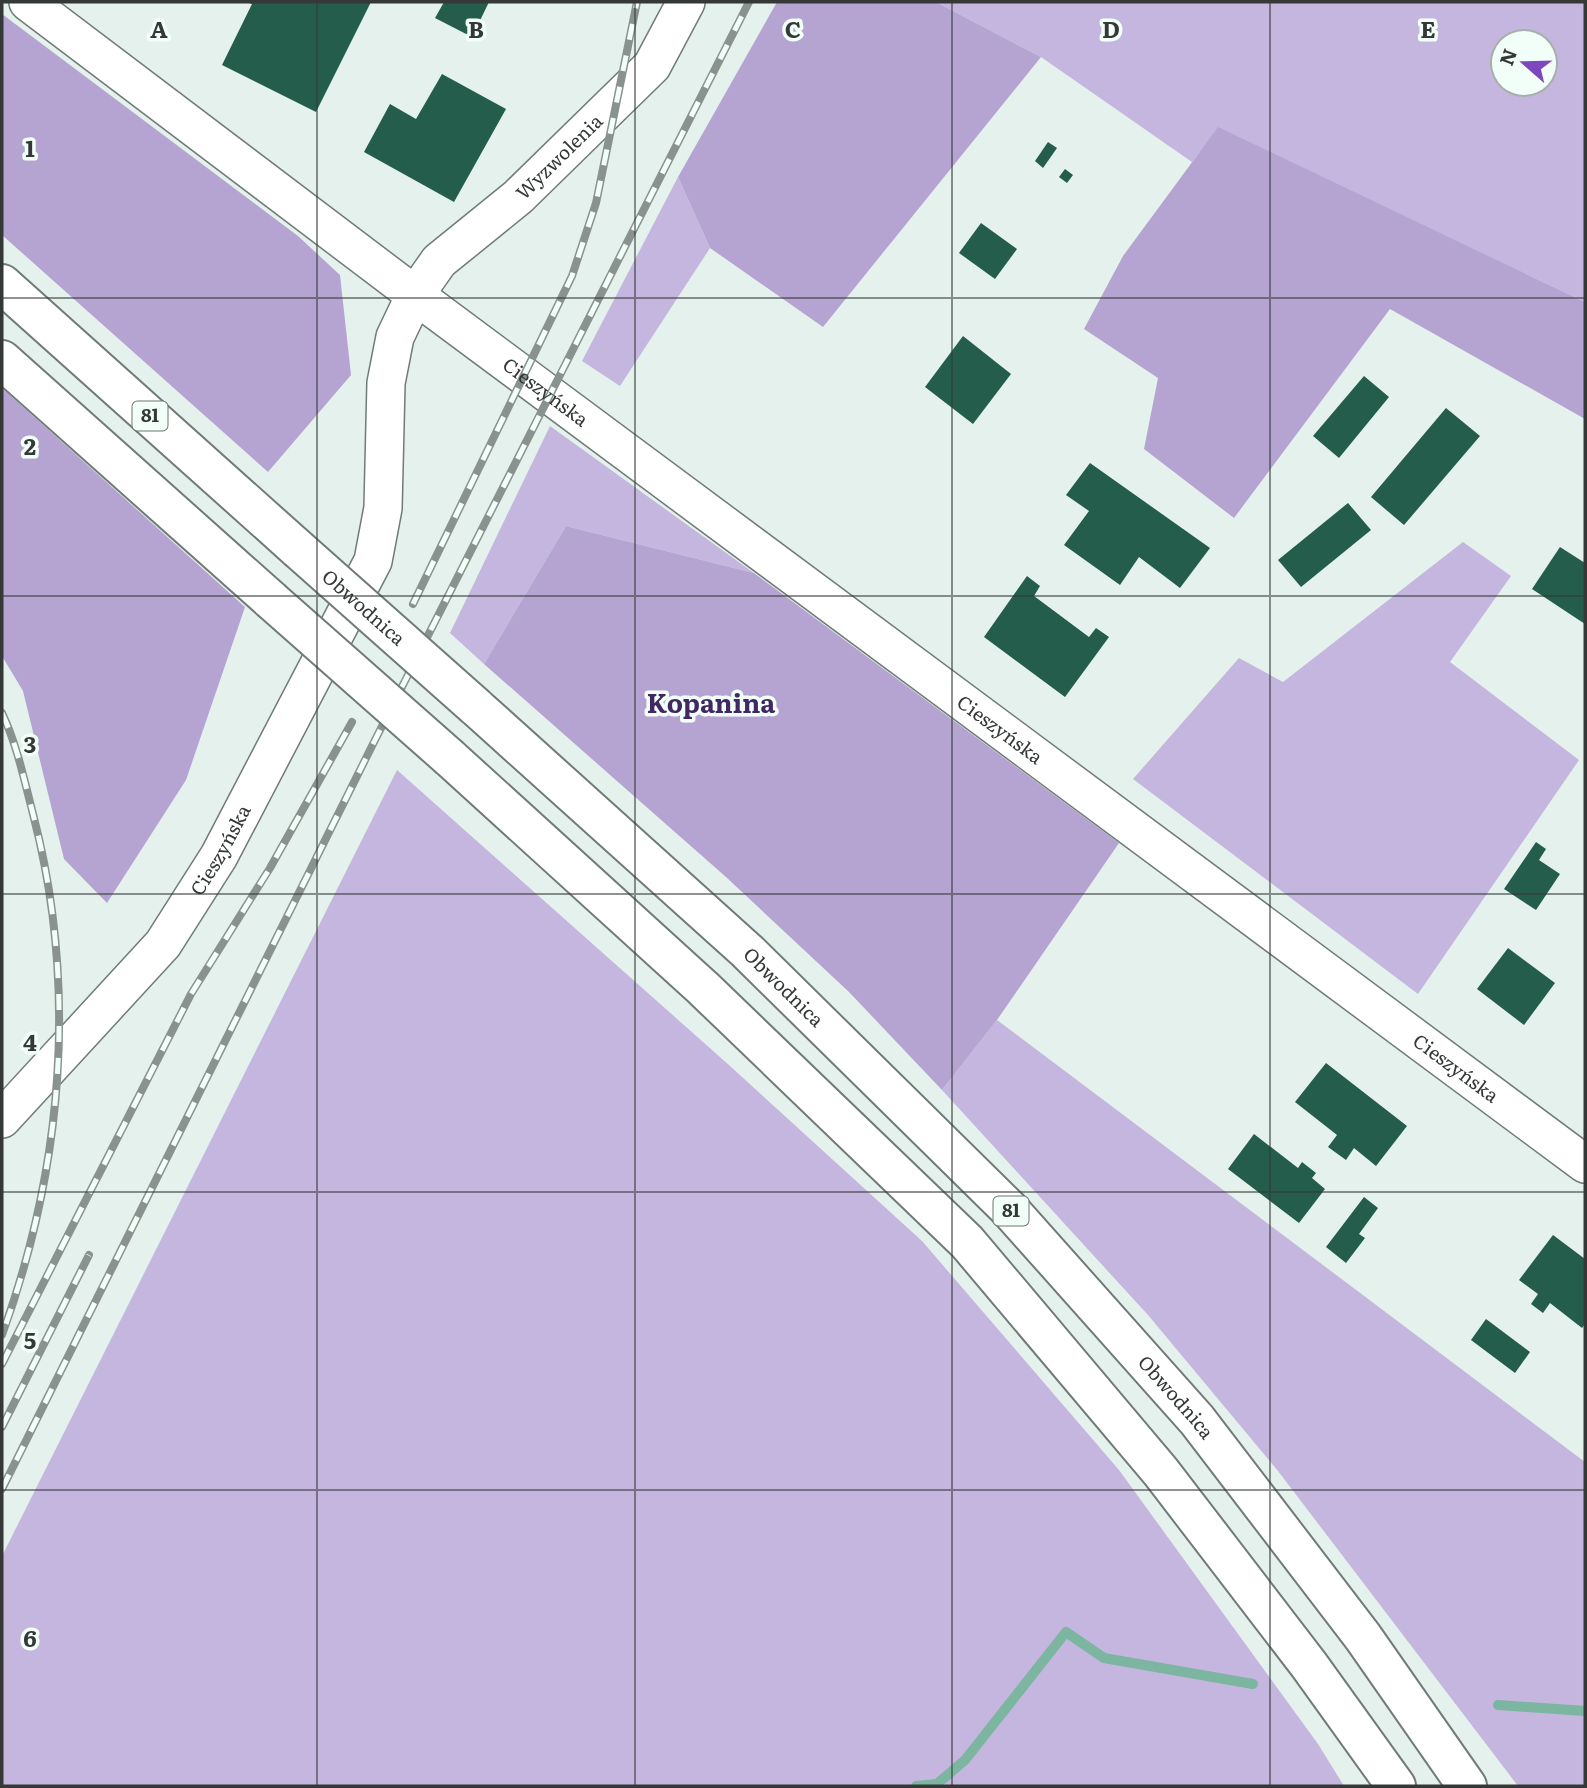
<svg xmlns="http://www.w3.org/2000/svg" width="1587" height="1788" font-family="Literata,serif">
	<style>
		.green { fill: #c4b6df; fill-rule: evenodd }
		.forest { fill: #b5a4d2 }
		.lines { fill: none; stroke-linecap: round; stroke-linejoin: round }
		.stream { stroke: #7cb5a0; stroke-width: 10 }
		.building { fill: #245d4b }
		.minor-casing { stroke: #707b77; stroke-width: 40 }
		.major-casing { stroke: #707b77; stroke-width: 42 }
		.minor { stroke: #fff; stroke-width: 37 }
		.major { stroke: #fff; stroke-width: 38 }
		.rail-casing { stroke: #89928e; stroke-width: 8 }
		.rail { stroke: #f2fff9; stroke-width: 5; stroke-dasharray: 16; stroke-linecap: butt }
		.major-bridge-casing { stroke: #707b77; stroke-width: 42; stroke-linecap: butt }
		.major-bridge { stroke: #fff; stroke-width: 38 }
		.grid { fill: none; stroke: #343937; stroke-width: 2; stroke-opacity: 0.55 }
		.labels { text-anchor: middle; stroke-width: 7; stroke-linejoin: round; paint-order: stroke }
		.shield { fill: #f2fff9; stroke: #6d7471; stroke-width: 2 }
		.shield-label { font-size: 18px; font-weight: bold; fill: #343937 }
		.street-label { font-size: 19px; fill: #343937; stroke: #f2fff9 }
		.district-label { font-size: 26px; font-weight: bold; fill: #412862; stroke: #f2fff9 }
		.grid-label { font-size: 23px; text-anchor: middle; font-weight: bold; fill: #343937; stroke: #f2fff9; stroke-width: 7; stroke-linejoin: round; paint-order: stroke }
	</style>
	<rect width="100%" height="100%" fill="#e5f1ec"/>
	<g class="green">
		<path d="M936,2h649v300l-367,-174 -26,34 -151,-105zM1503,42h42v42h-42z"/>
		<polygon points="678,177 710,248 620,386 582,361"/>
		<polygon points="550,426 754,573 566,526 484,664 450,633"/>
		<polygon points="1463,542 1511,576 1450,662 1579,760 1418,994 1133,779 1239,658 1283,682"/>
		<polygon points="397,770 730,1066 922,1241 1119,1470 1318,1744 1344,1786 2,1786 2,1556"/>
		<polygon points="997,1020 1585,1462 1585,1786 1518,1786 1278,1471 1148,1315 942,1090"/>
	</g>
	<g class="forest">
		<polygon points="777,2 936,2 1041,57 823,327 710,248 678,177"/>
		<polygon points="2,14 298,236 340,275 351,375 268,472 2,235"/>
		<polygon points="1218,127 1585,302 1585,419 1390,309 1234,518 1144,449 1158,378 1084,329 1123,256"/>
		<polygon points="2,388 245,607 186,780 107,903 64,859 23,691 2,656"/>
		<polygon points="566,526 754,573 1119,843 997,1020 942,1090 849,992 726,877 484,664"/>
	</g>
	<g class="lines">
		<g class="stream">
			<polyline points="1498,1705 1585,1711"/>
			<polyline points="916,1786 937,1784 965,1760 1066,1632 1104,1658 1253,1684"/>
		</g>
	</g>
	<g class="building">
		<polygon points="246,2 371,2 316,112 222,65 252,4"/>
		<polygon points="444,2 489,2 472,37 435,18"/>
		<polygon points="442,74 506,109 454,202 364,152 390,104 416,119"/>
		<polygon points="1048,142 1057,148 1043,168 1035,161"/>
		<polygon points="1065,169 1073,175 1067,183 1059,177"/>
		<polygon points="981,223 1017,249 995,279 959,253"/>
		<polygon points="963,336 1011,374 973,424 925,387"/>
		<polygon points="1364,376 1389,397 1339,458 1313,436"/>
		<polygon points="1446,408 1480,436 1404,525 1371,497"/>
		<polygon points="1090,463 1210,548 1180,588 1139,557 1120,585 1064,545 1089,511 1066,495"/>
		<polygon points="1348,503 1371,530 1301,587 1278,560"/>
		<polygon points="1560,547 1585,563 1585,624 1532,589"/>
		<polygon points="1027,576 1040,586 1034,596 1089,637 1096,628 1109,637 1065,697 984,637"/>
		<polygon points="1536,842 1546,849 1539,860 1560,874 1536,910 1504,889"/>
		<polygon points="1508,948 1555,983 1524,1025 1477,989"/>
		<polygon points="1326,1063 1407,1126 1376,1166 1354,1148 1346,1160 1328,1147 1337,1135 1295,1102"/>
		<polygon points="1254,1134 1298,1168 1302,1162 1316,1173 1312,1178 1325,1189 1299,1223 1228,1169"/>
		<polygon points="1364,1197 1378,1208 1359,1234 1365,1238 1346,1263 1326,1247"/>
		<polygon points="1553,1235 1585,1259 1585,1324 1582,1328 1550,1303 1543,1313 1531,1304 1538,1294 1519,1280"/>
		<polygon points="1486,1319 1530,1352 1515,1373 1471,1340"/>
	</g>
	<g class="lines">
		<g class="minor-casing">
			<g id="minor">
				<path id="s1" d="M28,2l387,293 1170,869"/>
				<path id="s2" d="M2,1119l161,-175 56,-88 154,-295 10,-53 3,-125 9,-46 20,-42 24,-34 79,-64 134,-131 34,-64"/>
			</g>
		</g>
		<g class="major-casing">
			<g id="major">
				<polyline points="2,284 298,549"/>
				<polyline points="2,360 271,600"/>
				<path id="s3" d="M476,707l271,244 262,258 188,211 166,217 104,149"/>
				<polyline points="450,758 703,988 967,1242 1161,1472 1309,1665 1396,1786"/>
			</g>
		</g>
		<use href="#minor" class="minor"/>
		<use href="#major" class="major"/>
		<g class="rail-casing">
			<g id="rail">
				<polyline points="413,604 572,276 596,203 637,2"/>
				<path d="M2,713c15,32 22,66 31,101 45,173 30,353 -31,521"/>
				<polyline points="2,1364 191,994 270,868 352,722"/>
				<polyline points="2,1427 89,1255"/>
				<polyline points="2,1489 374,742 749,2"/>
			</g>
		</g>
		<use href="#rail" class="rail"/>
		<g class="major-bridge-casing">
			<g id="major-bridge">
				<path id="s4" d="M298,549l178,158"/>
				<polyline points="271,600 450,758"/>
			</g>
		</g>
		<use href="#major-bridge" class="major-bridge"/>
	</g>
	<path class="grid" d="M317,2v1784M635,2v1784M952,2v1784M1270,2v1784M2,298h1583M2,596h1583M2,894h1583M2,1192h1583M2,1490h1583"/>
	<g class="labels">
		<g class="shield">
			<rect x="132.5" y="401.5" width="35" height="29" rx="5"/>
			<rect x="993.5" y="1196.5" width="35" height="29" rx="5"/>
		</g>
		<g class="shield-label">
			<text x="150" y="422">81</text>
			<text x="1011" y="1217">81</text>
		</g>
		<g class="street-label">
			<text dy="7" stroke="none"><textPath href="#s2" startOffset="1148">Wyzwolenia</textPath></text>
			<text dy="7" stroke="none"><textPath href="#s1" startOffset="648">Cieszyńska</textPath></text>
			<text dy="7" stroke="none"><textPath href="#s4" startOffset="88">Obwodnica</textPath></text>
			<text dy="7" stroke="none"><textPath href="#s1" startOffset="1214">Cieszyńska</textPath></text>
			<text dy="7" stroke="none"><textPath href="#s2" startOffset="348">Cieszyńska</textPath></text>
			<text dy="7" stroke="none"><textPath href="#s3" startOffset="416">Obwodnica</textPath></text>
			<text dy="7" stroke="none"><textPath href="#s1" startOffset="1782">Cieszyńska</textPath></text>
			<text dy="7" stroke="none"><textPath href="#s3" startOffset="984">Obwodnica</textPath></text>
		</g>
		<g class="district-label">
			<text x="711" y="713">Kopanina</text>
		</g>
	</g>
	<g class="grid-label">
		<text x="159" y="38">A</text>
		<text x="476" y="38">B</text>
		<text x="793" y="38">C</text>
		<text x="1111" y="38">D</text>
		<text x="1428" y="38">E</text>
		<text x="30" y="157">1</text>
		<text x="30" y="455">2</text>
		<text x="30" y="753">3</text>
		<text x="30" y="1051">4</text>
		<text x="30" y="1349">5</text>
		<text x="30" y="1647">6</text>
	</g>
	<rect width="1587" height="1788" fill="none" stroke="#343937" stroke-width="7"/>
	<g transform="translate(1524 63) rotate(290)"><circle r="33" fill="#f2fff9" stroke="#a6b0ab" stroke-width="2"/>
	<path d="M0-5L12 26L0 18L-12 26Z" fill="#7d48bf"/>
	<text y="-10" font-size="19" font-weight="bold" text-anchor="middle" fill="#343937">N</text>
	</g>
</svg>
